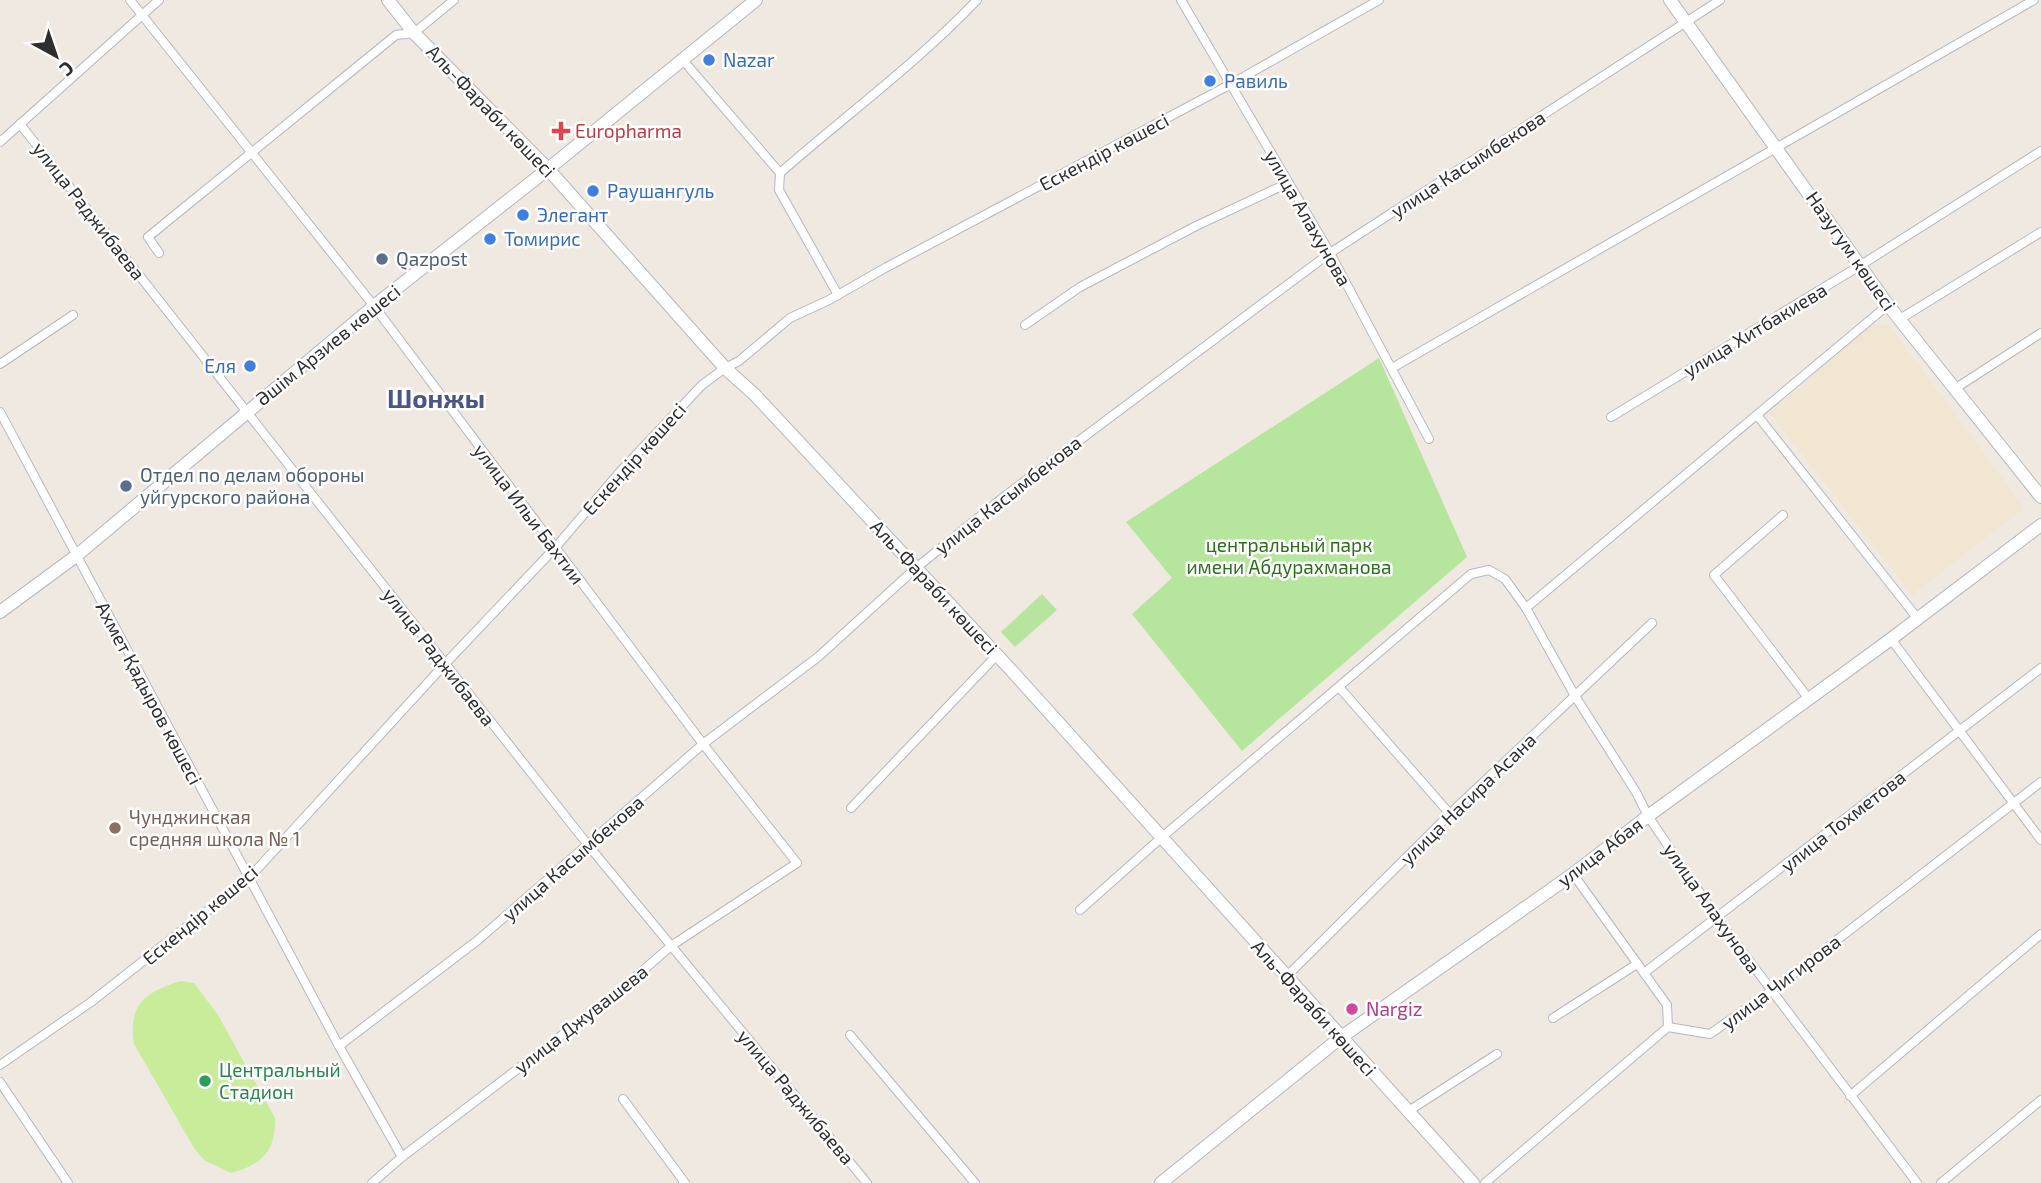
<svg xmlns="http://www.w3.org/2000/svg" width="2041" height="1183" font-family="'Exo 2',sans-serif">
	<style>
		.education { fill: #f0e6d1 }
		.green { fill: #b6e59e }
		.pitch { fill: #c9ec9a }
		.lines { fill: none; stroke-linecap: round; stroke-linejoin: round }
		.street-casing { stroke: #b4b7c1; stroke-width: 10 }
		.secondary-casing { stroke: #b4b7c1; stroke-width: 14 }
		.street { stroke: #fff; stroke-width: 8 }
		.secondary { stroke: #fff; stroke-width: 12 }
		.shop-dot { fill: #3f7fe0; stroke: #fff; stroke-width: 2.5 }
		.health-dot { fill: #e0444e; stroke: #fff; stroke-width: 2.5 }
		.service-dot { fill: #5c6f8a; stroke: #fff; stroke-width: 2.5 }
		.education-dot { fill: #8d6e63; stroke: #fff; stroke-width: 2.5 }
		.hotel-dot { fill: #d1479c; stroke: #fff; stroke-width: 2.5 }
		.leisure-dot { fill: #2e9e5b; stroke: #fff; stroke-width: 2.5 }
		.labels { text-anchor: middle; stroke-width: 5; stroke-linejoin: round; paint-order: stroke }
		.shop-label { font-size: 19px; fill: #366cbe; stroke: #fff; text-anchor: start }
		.street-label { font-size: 19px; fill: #2e2e2e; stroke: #fff }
		.health-label { font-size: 19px; fill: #be3a42; stroke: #fff; text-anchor: start }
		.service-label { font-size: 19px; fill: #4e5e75; stroke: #fff; text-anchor: start }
		.park-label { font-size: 19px; fill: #2c6e1b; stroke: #fff }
		.education-label { font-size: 19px; fill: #785e54; stroke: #fff; text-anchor: start }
		.hotel-label { font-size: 19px; fill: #b23c85; stroke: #fff; text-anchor: start }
		.leisure-label { font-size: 19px; fill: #27864d; stroke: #fff; text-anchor: start }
		.district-label { font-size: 26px; font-weight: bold; fill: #4d5680; stroke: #fff }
	</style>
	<rect width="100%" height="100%" fill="#efe9e1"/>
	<polygon class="education" points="1889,325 2024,508 1912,595 1770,413 1870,326"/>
	<g class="green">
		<polygon points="1379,358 1467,557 1242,751 1132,614 1172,578 1126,522"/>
		<polygon points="1042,594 1057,610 1015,647 1001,632"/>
	</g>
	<path class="pitch" d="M181,981l13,2 24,32 57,103c1,32 -13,47 -44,55l-27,-13 -10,-12 -60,-104c-6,-40 11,-52 47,-63z"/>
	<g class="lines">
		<g class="street-casing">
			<g id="street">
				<polyline points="130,0 374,306 703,744 797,863 671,946 616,994 402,1157 372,1183"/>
				<polyline points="1181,0 1330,253 1429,439"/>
				<polyline points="682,59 780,173 779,190 838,295"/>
				<polyline points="20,124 588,845 867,1183"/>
				<polyline points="0,142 159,0"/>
				<path d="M780,173c66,-58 136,-109 197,-173"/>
				<polyline points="159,253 148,237 396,35 414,33 454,0"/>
				<polyline points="1900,319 2041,232"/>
				<polyline points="1025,325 1080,287 1196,226 1288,183"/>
				<polyline points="0,364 73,315"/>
				<polyline points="1392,368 2034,0"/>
				<polyline points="1956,388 2041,333"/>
				<polyline points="0,412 339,1046 402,1157"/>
				<polyline points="1757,415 1918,619"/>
				<polyline points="1611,417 1861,265 2041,151"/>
				<polyline points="1783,515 1714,575 1809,699"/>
				<polyline points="1526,608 1888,305"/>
				<polyline points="1891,639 2041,840"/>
				<polyline points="1339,687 1450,814"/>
				<polyline points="851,808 997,655"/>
				<polyline points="1573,874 1667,1005 1668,1027"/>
				<polyline points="1080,910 1161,838 1471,574 1489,570 1505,579 1526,608 1575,696 1636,792 1648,816 1717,918 1917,1183"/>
				<polyline points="1644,973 2041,668"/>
				<polyline points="1286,977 1455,809 1652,623"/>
				<polyline points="1553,1018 1637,964"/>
				<polyline points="850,1035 975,1183"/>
				<polyline points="339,1046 478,940 703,744 818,657 916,568 1005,496 1330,253 1720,0"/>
				<polyline points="0,1065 91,1002 249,878 444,665 555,548 618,474 702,385 725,368 739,361 790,318 829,300 885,268 1231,84 1379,0"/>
				<polyline points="0,1082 68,1183"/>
				<polyline points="1850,1096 2041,934"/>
				<polyline points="623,1099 685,1183"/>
				<polyline points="1407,1112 1497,1054"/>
				<polyline points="1485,1183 1668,1027 1710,1034 1771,991 2041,782"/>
				<polyline points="1941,1183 2041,1100"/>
			</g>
		</g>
		<g class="secondary-casing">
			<g id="secondary">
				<polyline points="388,0 414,33 548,169 725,368 755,395 1011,670 1473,1183"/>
				<polyline points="1670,0 1888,305 2041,497"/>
				<polyline points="0,612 76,556 374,306 548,169 756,0"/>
				<polyline points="1161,1183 1340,1038 1573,874 1648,816 1891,639 2041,525"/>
			</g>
		</g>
		<use href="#street" class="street"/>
		<use href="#secondary" class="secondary"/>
	</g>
	<g class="shop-dot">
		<circle cx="709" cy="60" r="7"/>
		<circle cx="1210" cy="81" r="7"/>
		<circle cx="593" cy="191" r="7"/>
		<circle cx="523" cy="215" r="7"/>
		<circle cx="490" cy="239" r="7"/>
		<circle cx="250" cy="366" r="7"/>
	</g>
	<path class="health-dot" d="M557.5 120.5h7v7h7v7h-7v7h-7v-7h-7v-7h7z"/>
	<g class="service-dot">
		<circle cx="382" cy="259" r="7"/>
		<circle cx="126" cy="486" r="7"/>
	</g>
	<circle class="education-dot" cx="115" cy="828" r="7"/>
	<circle class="hotel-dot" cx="1352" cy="1009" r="7"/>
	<circle class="leisure-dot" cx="205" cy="1081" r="7"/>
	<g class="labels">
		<g class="shop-label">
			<text x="723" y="67">Nazar</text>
			<text x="1224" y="88">Равиль</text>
			<text x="607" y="198">Раушангуль</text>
			<text x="537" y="222">Элегант</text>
			<text x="504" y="246">Томирис</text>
			<text x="236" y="373" text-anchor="end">Еля</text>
		</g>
		<g class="street-label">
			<text transform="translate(491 111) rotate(46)" y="7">Аль-Фараби көшесі</text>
			<text transform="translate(1104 152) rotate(-28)" y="7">Ескендір көшесі</text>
			<text transform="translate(1468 164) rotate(-33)" y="7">улица Касымбекова</text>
			<text transform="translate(89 211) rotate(52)" y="7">улица Раджибаева</text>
			<text transform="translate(1308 218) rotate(60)" y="7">улица Алахунова</text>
			<text transform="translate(1851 251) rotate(55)" y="7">Назугум көшесі</text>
			<text transform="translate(1755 330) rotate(-31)" y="7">улица Хитбакиева</text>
			<text transform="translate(328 345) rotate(-39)" y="7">Әшім Арзиев көшесі</text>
			<text transform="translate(634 459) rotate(-48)" y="7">Ескендір көшесі</text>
			<text transform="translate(1008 495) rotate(-38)" y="7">улица Касымбекова</text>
			<text transform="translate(529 514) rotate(53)" y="7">улица Ильи Бахтии</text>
			<text transform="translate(934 587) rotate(47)" y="7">Аль-Фараби көшесі</text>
			<text transform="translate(439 657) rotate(52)" y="7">улица Раджибаева</text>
			<text transform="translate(149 693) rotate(62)" y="7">Ахмет Қадыров көшесі</text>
			<text transform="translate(1468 799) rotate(-44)" y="7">улица Насира Асана</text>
			<text transform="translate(1843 821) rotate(-38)" y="7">улица Тохметова</text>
			<text transform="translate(1600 852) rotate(-37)" y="7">улица Абая</text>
			<text transform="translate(573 858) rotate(-41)" y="7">улица Касымбекова</text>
			<text transform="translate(1712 908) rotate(55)" y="7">улица Алахунова</text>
			<text transform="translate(200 915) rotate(-40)" y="7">Ескендір көшесі</text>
			<text transform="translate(1781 982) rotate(-37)" y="7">улица Чигирова</text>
			<text transform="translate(1314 1008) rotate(48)" y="7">Аль-Фараби көшесі</text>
			<text transform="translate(581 1019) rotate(-38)" y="7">улица Джувашева</text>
			<text transform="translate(796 1097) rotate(50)" y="7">улица Раджибаева</text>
		</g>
		<g class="health-label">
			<text x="575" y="138">Europharma</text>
		</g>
		<g class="service-label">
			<text x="396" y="266">Qazpost</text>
			<text x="140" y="482">Отдел по делам обороны<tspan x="140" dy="22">уйгурского района</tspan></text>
		</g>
		<g class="park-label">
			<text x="1289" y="552">центральный парк<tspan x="1289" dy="22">имени Абдурахманова</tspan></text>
		</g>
		<g class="education-label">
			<text x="129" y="824">Чунджинская<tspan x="129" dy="22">средняя школа № 1</tspan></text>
		</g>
		<g class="hotel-label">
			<text x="1366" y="1016">Nargiz</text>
		</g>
		<g class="leisure-label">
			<text x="219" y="1077">Центральный<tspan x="219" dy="22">Стадион</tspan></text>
		</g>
		<g class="district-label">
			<text x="436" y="408">Шонжы</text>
		</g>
	</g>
	<g transform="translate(56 56) rotate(140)" stroke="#ffffff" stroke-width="5" paint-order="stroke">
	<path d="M0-5L12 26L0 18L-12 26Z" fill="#2e2e2e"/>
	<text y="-10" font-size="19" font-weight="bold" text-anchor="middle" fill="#2e2e2e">С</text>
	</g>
</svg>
